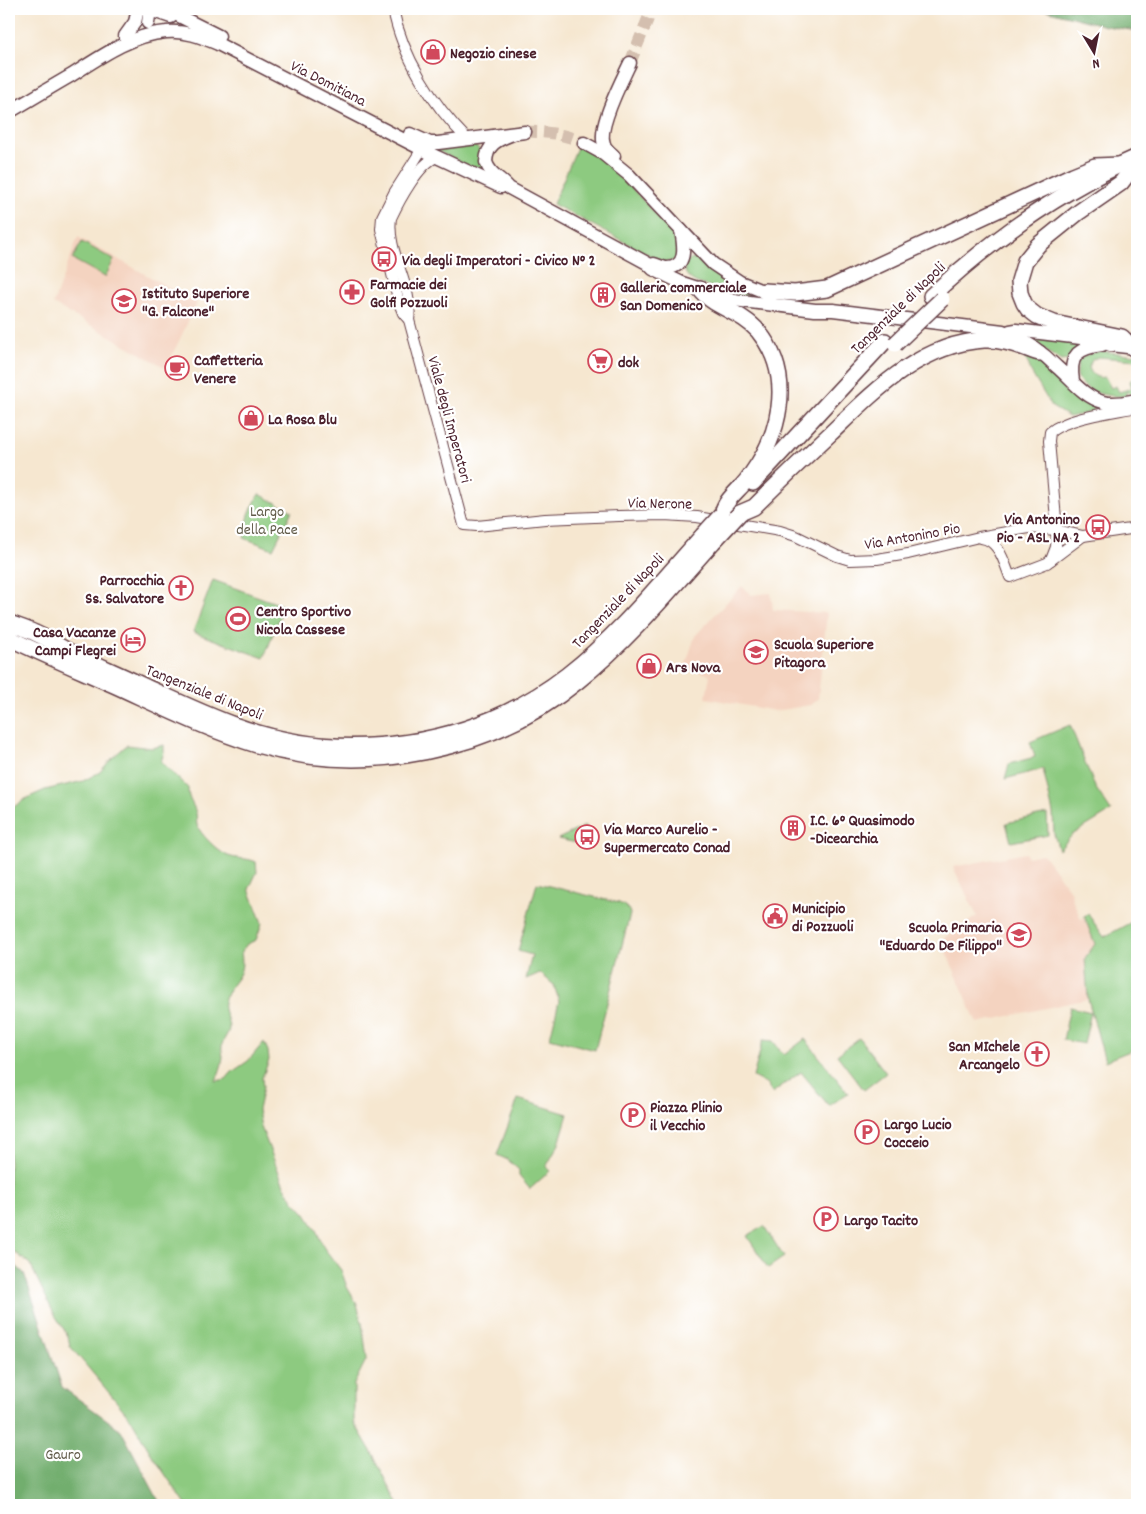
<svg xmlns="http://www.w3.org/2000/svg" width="1146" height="1514" font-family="Dekko,sans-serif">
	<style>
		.built { fill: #f4d3c0 }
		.green { fill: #8dca80; stroke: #6c7456 }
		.forest { fill: #72ae6e; stroke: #5e664c }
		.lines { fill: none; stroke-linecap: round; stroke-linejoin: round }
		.major-tunnel { stroke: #d4bfaf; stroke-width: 12; stroke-dasharray: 12 6; stroke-linecap: butt }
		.minor-casing { stroke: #643d44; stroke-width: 12 }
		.major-casing { stroke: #643d44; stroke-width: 15 }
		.highway-casing { stroke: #643d44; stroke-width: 18 }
		.minor { stroke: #fff; stroke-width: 10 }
		.major { stroke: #fff; stroke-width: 12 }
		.highway { stroke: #fff; stroke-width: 15 }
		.highway-bridge-casing { stroke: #643d44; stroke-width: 18; stroke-linecap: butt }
		.highway-bridge { stroke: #fff; stroke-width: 15 }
		.labels { text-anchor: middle; stroke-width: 4.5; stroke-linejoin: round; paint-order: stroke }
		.poi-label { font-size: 16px; font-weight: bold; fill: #4a1f2b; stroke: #fff; text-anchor: start }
		.street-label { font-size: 16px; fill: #4a1f2b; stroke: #fff }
		.park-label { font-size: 16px; fill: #615b49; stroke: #fff }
	</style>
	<rect width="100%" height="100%" fill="#fff"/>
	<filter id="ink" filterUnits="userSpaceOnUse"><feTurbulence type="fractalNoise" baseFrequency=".02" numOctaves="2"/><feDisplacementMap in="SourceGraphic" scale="10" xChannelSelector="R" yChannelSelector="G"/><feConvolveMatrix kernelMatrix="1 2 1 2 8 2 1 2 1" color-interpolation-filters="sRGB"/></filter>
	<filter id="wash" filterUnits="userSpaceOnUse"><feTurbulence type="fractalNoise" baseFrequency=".0096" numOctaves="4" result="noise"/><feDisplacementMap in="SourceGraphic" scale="20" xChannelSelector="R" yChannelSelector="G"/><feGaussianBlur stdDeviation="1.12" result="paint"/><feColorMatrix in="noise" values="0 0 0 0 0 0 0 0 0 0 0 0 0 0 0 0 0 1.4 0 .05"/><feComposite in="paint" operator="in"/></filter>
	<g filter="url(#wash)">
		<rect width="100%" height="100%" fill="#f6e7d0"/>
		<g class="built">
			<polygon points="78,237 197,303 166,368 53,304"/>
			<polygon points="742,586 751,595 771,593 773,610 827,613 818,699 811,705 775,711 706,698 710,675 685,667 695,636"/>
			<polygon points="1026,853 1027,857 1043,854 1072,893 1071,896 1081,919 1084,918 1095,944 1085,958 1088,999 977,1023 941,940 977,916 953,867"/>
		</g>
		<g class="green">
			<polygon points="473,144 480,150 481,161 488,176 432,148"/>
			<polygon points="578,145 603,160 623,178 676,237 678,242 676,260 664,263 553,204"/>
			<polygon points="82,242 114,260 105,277 72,259"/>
			<path d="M696,258l28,21 1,2 -2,7 -3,1c-14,-4 -35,-5 -36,-23l2,-5z"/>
			<polygon points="734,285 760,295 796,303 730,295 729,292"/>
			<polygon points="1033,337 1077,343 1078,345 1068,360 1061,361 1036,344 1032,339"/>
			<path d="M1099,351l38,4v5l-39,-3 -6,3 -3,7c2,8 8,12 16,10l6,11 5,-2 3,6 13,-4 -2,-7 4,-3v7h3v8l-6,2 -3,-3h-2v4c-16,1 -40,-2 -48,-18 -2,-5 0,-12 0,-17l7,-6z"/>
			<path d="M1023,355c28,8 51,32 72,51l-2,6 -24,5 -17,-10 -23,-38v-4z"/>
			<polygon points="259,494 292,511 273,549 244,538 249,514"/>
			<polygon points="213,580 284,606 264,658 193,632"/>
			<polygon points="1070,725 1095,787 1111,811 1072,835 1059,850 1054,834 1053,813 1043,769 1005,779 1009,764 1035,757 1030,742"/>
			<path d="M127,745l25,3 12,-3v7l-3,10 27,26c0,13 5,14 8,25 1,4 0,8 1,12 3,9 21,26 29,30 10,5 20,2 30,7l1,10 -8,17 13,34 -6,17 -9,4 -6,8c5,29 -11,26 -17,50 -2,9 5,17 5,26 0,6 -7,12 -7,18 -1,4 1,8 1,12 -1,8 -4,15 -7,23l10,-2 6,-7 16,-11 16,-19 4,9 1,9 -7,18 1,9 -5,23 3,17 22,56 10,17 13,14 10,16 8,18 17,22 6,17 10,17 5,19 5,35 -13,26v38l20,34 25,49h-213l-36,-53 -19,-33 -61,-73 -2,-10 -15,-24 -23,-48 -21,-16v-438l18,-12 18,-8 38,-9 17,-9 12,-14z"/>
			<polygon points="1047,814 1048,835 1011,842 1006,823"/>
			<polygon points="585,826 588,835 586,845 558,839"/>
			<path d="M537,883l82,20c6,3 10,5 11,11l-35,136 -45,-12 9,-37 -5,-16 -14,-12 -14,6 6,-24 -14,-4z"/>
			<polygon points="1088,914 1104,937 1137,919 1137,1048 1105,1061 1088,999 1085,958 1095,944 1084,916"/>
			<polygon points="1070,1007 1091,1012 1084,1044 1063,1040"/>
			<polygon points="859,1038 886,1073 864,1090 837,1055"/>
			<polygon points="805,1039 848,1093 829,1106 801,1072 772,1093 766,1084 753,1077 763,1040 773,1041 784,1055"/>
			<polygon points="518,1099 568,1114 559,1144 546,1167 550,1171 530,1189 519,1176 519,1170 508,1160 497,1155"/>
			<polygon points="764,1226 784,1257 768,1268 747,1236"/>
		</g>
		<g class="forest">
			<polygon points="1042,9 1137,9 1137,31 1106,26"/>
			<polygon points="9,1260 24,1273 62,1387 121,1430 161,1505 9,1505"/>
		</g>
	</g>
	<g filter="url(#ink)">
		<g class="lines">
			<g class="major-tunnel">
				<polyline points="630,63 652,9"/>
				<path d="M525,132c21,-1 40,2 59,11"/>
			</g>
			<g class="minor-casing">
				<g id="minor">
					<path d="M393,9c9,47 40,96 74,130"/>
					<polyline points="422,149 394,193 382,217 381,229 399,303 403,313 409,320 464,525 477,526 545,519 619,516 664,515 697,517 780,531 796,536 837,556 850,560 877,559 908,554 979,537 1029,528 1057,530 1083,536 1137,528"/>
					<path d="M409,320c5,-33 -23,-68 -18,-102 8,-17 28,-55 46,-61"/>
					<path d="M981,538c18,2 23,24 29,39l37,-14 36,-27"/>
					<path d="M1051,560l5,-13 1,-17 -8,-89 1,-9c18,-15 64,-20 87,-25"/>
				</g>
			</g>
			<g class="major-casing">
				<g id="major">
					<polyline points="165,9 219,36"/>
					<polyline points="148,23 149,16 153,11 171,17"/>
					<polyline points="125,36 135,22 138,9"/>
					<path d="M9,112c21,-12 42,-25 63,-37 28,-18 59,-40 94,-43 18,-2 36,5 52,12l219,113 64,30"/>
					<polyline points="410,134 430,143 438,143 525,132"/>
					<path d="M513,134c-16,6 -26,10 -27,28 4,13 15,16 23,26l138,75 6,6 29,14 52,17 81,10h18l170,21c21,8 38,20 54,36 14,12 27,30 46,35 11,3 23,0 34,-2"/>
					<polyline points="584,143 602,153 629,175 713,264 740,282 772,295"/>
					<path d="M614,156c-4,-4 -9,-7 -10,-12 -7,-16 18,-64 26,-81"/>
					<path d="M654,264c4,1 9,4 13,4 22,-1 16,-25 14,-38"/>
					<polyline points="1010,331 1016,330 1097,340 1110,345 1136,348"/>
					<path d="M1073,381c-4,-25 4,-33 29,-36"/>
				</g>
			</g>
			<g class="highway-casing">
				<g id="highway">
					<polyline points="1131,170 1121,183 1079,212 1038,245 1025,261 1019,281 1020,293 1024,303 1028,309 1037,316 1054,323 1122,337 1133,348"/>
					<path d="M700,289c12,18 41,22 58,42 38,46 22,107 -12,150 -9,11 -21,19 -24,33"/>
					<polyline points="764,291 795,293 827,289 1073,175 1095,166 1120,165"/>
					<path d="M931,296c61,-57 129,-105 206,-139"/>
					<polyline points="753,483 885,341"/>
					<path d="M740,513l14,-6c25,-25 51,-50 77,-74 44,-42 89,-89 153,-93 20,-1 37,7 55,13"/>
					<path d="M9,623c8,3 18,6 26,10 12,5 23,13 35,19 25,12 51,23 76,35 29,13 58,27 88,38 110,41 240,22 333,-50 51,-39 93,-92 136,-140"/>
					<path d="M9,638c35,17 71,32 107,48 46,21 92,44 141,59 107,32 235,7 321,-64 50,-40 92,-91 135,-139"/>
				</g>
			</g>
			<use href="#minor" class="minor"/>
			<use href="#major" class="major"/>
			<use href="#highway" class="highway"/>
			<g class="highway-bridge-casing">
				<g id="highway-bridge">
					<polyline points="895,344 942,299"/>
					<polyline points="703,535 722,514"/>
					<polyline points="713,542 740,513"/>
				</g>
			</g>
			<use href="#highway-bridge" class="highway-bridge"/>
		</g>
	</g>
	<defs>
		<g id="shop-ring" transform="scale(1.25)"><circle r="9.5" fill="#fff" stroke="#d1495b" stroke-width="1.5"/><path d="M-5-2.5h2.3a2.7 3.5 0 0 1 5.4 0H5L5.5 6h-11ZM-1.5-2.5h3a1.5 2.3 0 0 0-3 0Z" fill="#d1495b"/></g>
		<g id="bus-ring" transform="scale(1.25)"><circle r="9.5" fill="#fff" stroke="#d1495b" stroke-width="1.5"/><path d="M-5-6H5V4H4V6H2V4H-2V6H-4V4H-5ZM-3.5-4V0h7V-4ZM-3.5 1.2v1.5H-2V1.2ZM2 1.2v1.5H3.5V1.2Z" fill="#d1495b"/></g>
		<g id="pharmacy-ring" transform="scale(1.25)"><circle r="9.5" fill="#fff" stroke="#d1495b" stroke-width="1.5"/><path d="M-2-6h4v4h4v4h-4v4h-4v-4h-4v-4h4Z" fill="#d1495b"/></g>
		<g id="building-ring" transform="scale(1.25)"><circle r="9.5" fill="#fff" stroke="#d1495b" stroke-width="1.5"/><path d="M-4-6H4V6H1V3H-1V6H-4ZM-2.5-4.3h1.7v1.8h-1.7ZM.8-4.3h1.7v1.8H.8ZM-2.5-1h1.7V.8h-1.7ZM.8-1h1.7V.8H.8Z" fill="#d1495b"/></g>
		<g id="school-ring" transform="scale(1.25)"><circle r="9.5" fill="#fff" stroke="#d1495b" stroke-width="1.5"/><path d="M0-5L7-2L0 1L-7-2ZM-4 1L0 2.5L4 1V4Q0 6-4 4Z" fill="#d1495b"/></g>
		<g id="supermarket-ring" transform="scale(1.25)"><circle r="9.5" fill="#fff" stroke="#d1495b" stroke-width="1.5"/><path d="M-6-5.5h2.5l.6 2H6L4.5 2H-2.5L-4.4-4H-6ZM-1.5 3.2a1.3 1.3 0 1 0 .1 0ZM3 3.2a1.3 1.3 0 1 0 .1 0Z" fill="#d1495b"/></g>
		<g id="cafe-ring" transform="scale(1.25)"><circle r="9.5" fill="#fff" stroke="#d1495b" stroke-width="1.5"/><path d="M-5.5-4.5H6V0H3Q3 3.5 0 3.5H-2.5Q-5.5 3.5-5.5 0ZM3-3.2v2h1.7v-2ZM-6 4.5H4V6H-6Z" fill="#d1495b"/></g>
		<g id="church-ring" transform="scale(1.25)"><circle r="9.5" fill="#fff" stroke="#d1495b" stroke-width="1.5"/><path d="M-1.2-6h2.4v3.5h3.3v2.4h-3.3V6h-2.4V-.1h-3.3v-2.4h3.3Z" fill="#d1495b"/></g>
		<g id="stadium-ring" transform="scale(1.25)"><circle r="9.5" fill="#fff" stroke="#d1495b" stroke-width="1.5"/><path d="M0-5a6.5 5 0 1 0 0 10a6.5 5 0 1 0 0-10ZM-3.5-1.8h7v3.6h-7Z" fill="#d1495b"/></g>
		<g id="hotel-ring" transform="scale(1.25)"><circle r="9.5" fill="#fff" stroke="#d1495b" stroke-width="1.5"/><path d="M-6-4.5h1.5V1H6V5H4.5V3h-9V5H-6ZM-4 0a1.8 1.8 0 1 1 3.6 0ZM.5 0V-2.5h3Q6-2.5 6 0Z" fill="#d1495b"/></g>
		<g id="civic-ring" transform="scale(1.25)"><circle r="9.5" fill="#fff" stroke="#d1495b" stroke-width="1.5"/><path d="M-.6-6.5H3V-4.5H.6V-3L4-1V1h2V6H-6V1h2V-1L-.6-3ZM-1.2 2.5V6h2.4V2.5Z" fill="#d1495b"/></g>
		<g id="parking-ring" transform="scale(1.25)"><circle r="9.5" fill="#fff" stroke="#d1495b" stroke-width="1.5"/><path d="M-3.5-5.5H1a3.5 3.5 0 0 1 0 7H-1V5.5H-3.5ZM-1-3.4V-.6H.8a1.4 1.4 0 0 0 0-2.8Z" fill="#d1495b"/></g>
	</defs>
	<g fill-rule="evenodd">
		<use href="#shop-ring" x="433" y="52"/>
		<use href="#bus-ring" x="384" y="259"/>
		<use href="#pharmacy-ring" x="352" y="292"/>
		<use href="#building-ring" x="603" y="295"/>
		<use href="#school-ring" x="124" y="301"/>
		<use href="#supermarket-ring" x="600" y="361"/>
		<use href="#cafe-ring" x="177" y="368"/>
		<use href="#shop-ring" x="251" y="418"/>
		<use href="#bus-ring" x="1098" y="527"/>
		<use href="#church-ring" x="181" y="588"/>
		<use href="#stadium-ring" x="238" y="619"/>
		<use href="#hotel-ring" x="133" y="640"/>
		<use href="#school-ring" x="756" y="652"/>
		<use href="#shop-ring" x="649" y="666"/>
		<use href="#building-ring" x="793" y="828"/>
		<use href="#bus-ring" x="587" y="837"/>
		<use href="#civic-ring" x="775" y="916"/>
		<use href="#school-ring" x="1019" y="935"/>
		<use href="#church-ring" x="1037" y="1054"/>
		<use href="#parking-ring" x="633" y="1115"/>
		<use href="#parking-ring" x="867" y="1132"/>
		<use href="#parking-ring" x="826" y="1219"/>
	</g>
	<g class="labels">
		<g class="poi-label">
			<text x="450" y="58">Negozio cinese</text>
			<text x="402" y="265">Via degli Imperatori - Civico N° 2</text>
			<text x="370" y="289">Farmacie dei<tspan x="370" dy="18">Golfi Pozzuoli</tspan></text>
			<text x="620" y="292">Galleria commerciale<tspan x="620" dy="18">San Domenico</tspan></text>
			<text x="142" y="298">Istituto Superiore<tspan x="142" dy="18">"G. Falcone"</tspan></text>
			<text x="194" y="365">Caffetteria<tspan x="194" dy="18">Venere</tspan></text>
			<text x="618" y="367">dok</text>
			<text x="268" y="424">La Rosa Blu</text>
			<text x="1080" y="524" text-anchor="end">Via Antonino<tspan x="1080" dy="18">Pio - ASL NA 2</tspan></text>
			<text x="164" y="585" text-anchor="end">Parrocchia<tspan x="164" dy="18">Ss. Salvatore</tspan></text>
			<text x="256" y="616">Centro Sportivo<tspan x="256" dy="18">Nicola Cassese</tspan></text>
			<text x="116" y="637" text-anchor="end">Casa Vacanze<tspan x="116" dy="18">Campi Flegrei</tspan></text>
			<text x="774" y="649">Scuola Superiore<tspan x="774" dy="18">Pitagora</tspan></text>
			<text x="666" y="672">Ars Nova</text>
			<text x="810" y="825">I.C. 6° Quasimodo<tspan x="810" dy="18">-Dicearchia</tspan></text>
			<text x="604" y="834">Via Marco Aurelio -<tspan x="604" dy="18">Supermercato Conad</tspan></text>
			<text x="792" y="913">Municipio<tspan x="792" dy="18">di Pozzuoli</tspan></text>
			<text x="1002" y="932" text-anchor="end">Scuola Primaria<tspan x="1002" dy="18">"Eduardo De Filippo"</tspan></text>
			<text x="1020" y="1051" text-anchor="end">San MIchele<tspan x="1020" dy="18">Arcangelo</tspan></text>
			<text x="650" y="1112">Piazza Plinio<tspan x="650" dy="18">il Vecchio</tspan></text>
			<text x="884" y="1129">Largo Lucio<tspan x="884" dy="18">Cocceio</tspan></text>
			<text x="844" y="1225">Largo Tacito</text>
		</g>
		<g class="street-label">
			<text transform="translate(329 82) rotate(27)" y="6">Via Domitiana</text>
			<text transform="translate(897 307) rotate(-44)" y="6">Tangenziale di Napoli</text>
			<text transform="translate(451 419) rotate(75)" y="6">Viale degli Imperatori</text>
			<text transform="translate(660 502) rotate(1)" y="6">Via Nerone</text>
			<text transform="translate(912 535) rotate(-10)" y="6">Via Antonino Pio</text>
			<text transform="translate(617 600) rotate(-46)" y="6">Tangenziale di Napoli</text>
			<text transform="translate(205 691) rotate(22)" y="6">Tangenziale di Napoli</text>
		</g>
		<g class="park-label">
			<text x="267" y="516">Largo<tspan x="267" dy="18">della Pace</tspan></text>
			<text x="63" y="1459">Gauro</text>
		</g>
	</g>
	<rect width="1146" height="1514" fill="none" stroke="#fff" stroke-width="30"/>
	<g transform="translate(1094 52) rotate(170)" stroke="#ffffff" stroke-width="4" paint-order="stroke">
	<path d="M0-4L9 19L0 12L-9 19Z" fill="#4a1f2b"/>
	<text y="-8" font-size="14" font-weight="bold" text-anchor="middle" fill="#4a1f2b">N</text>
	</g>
</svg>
